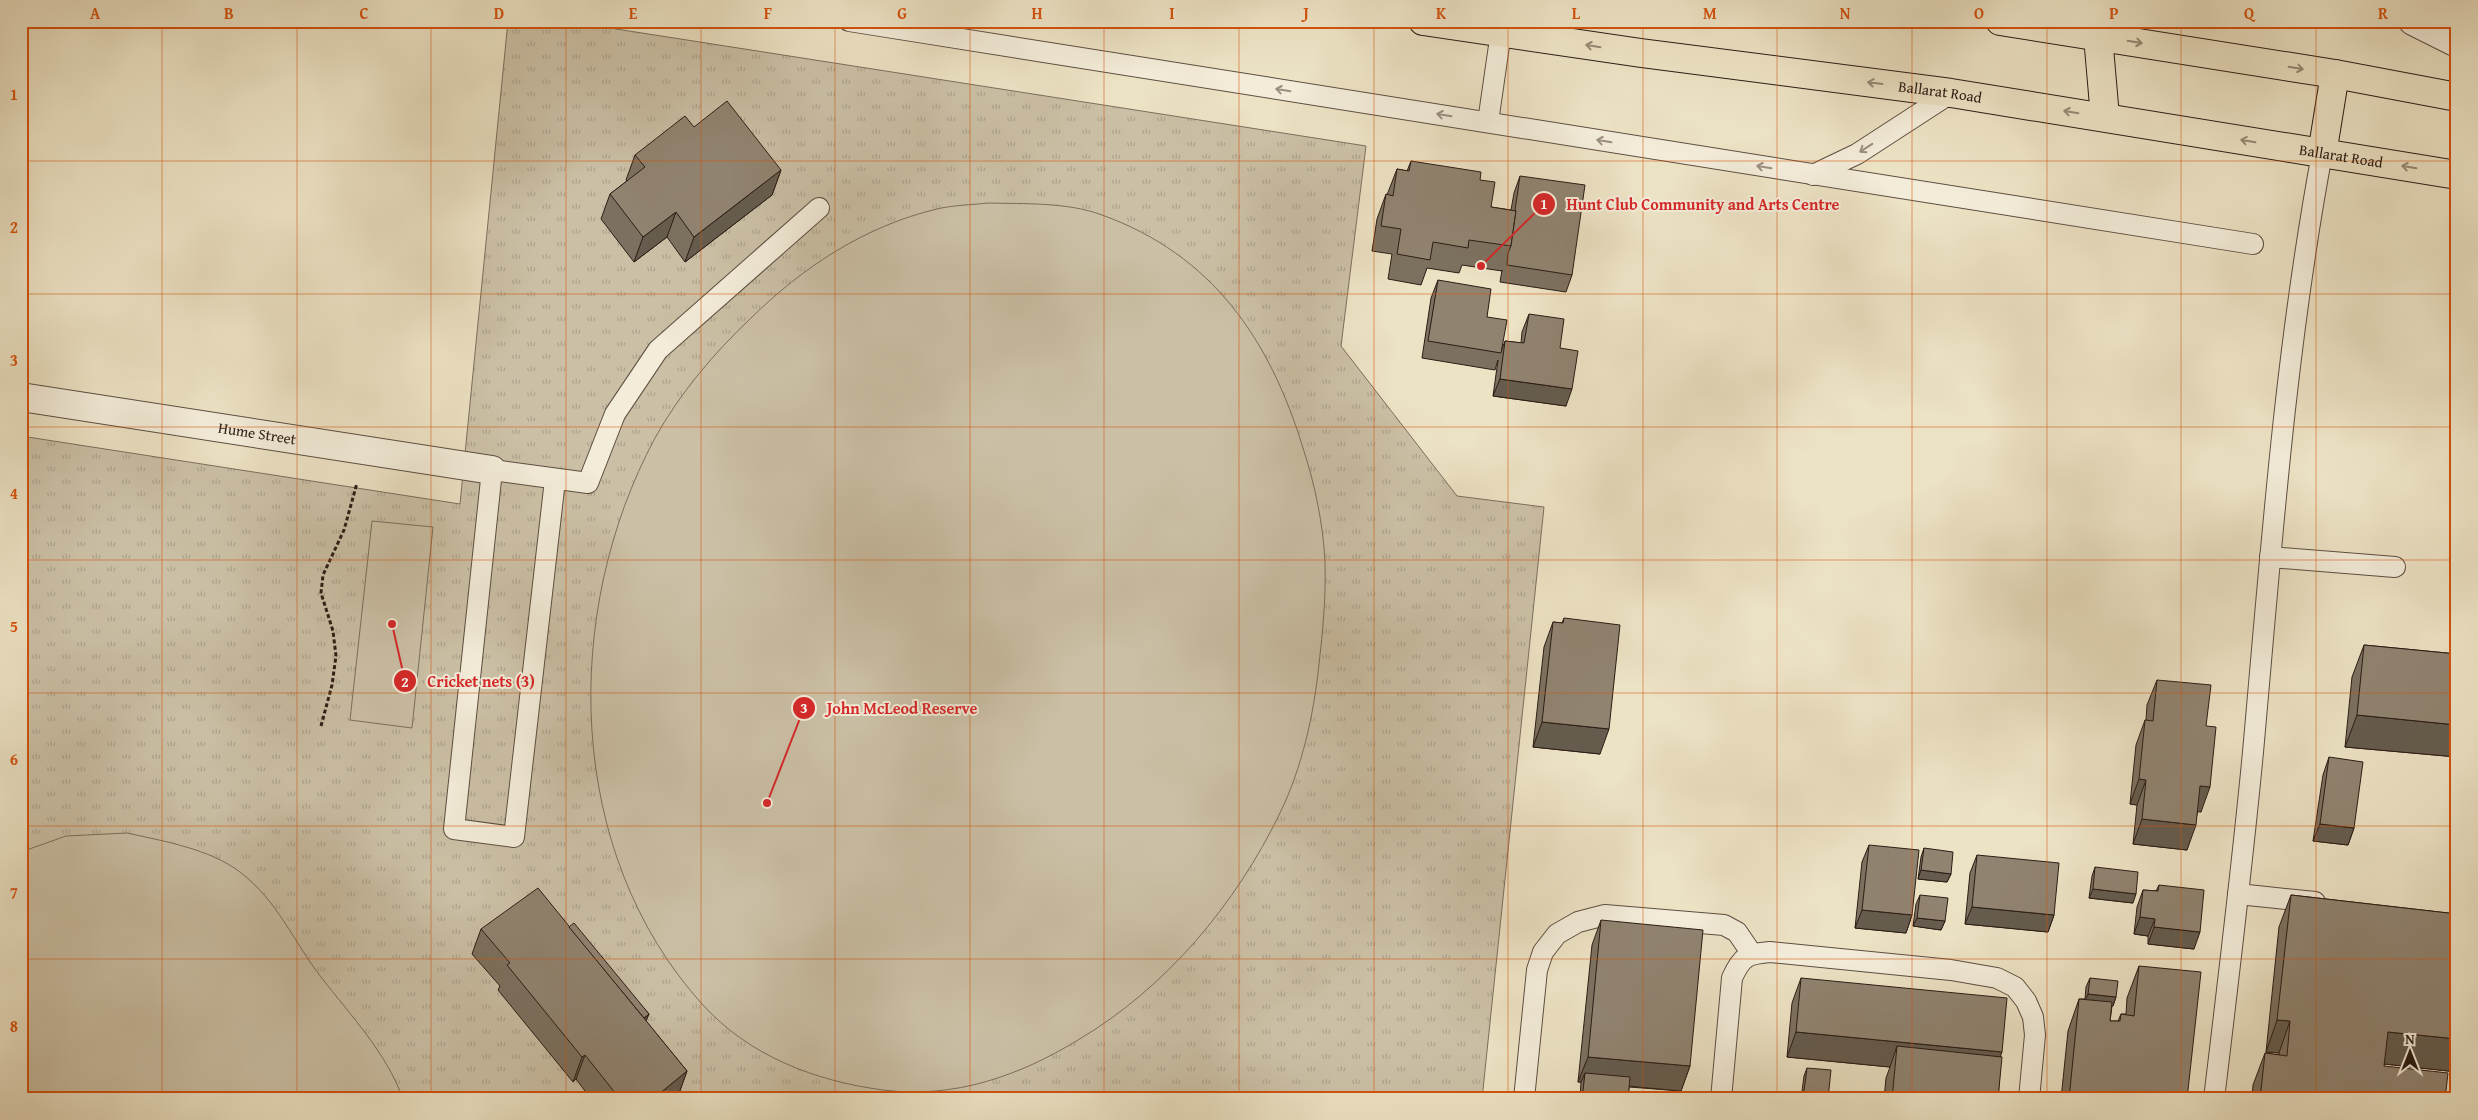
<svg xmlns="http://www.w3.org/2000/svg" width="2478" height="1120" font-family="'Gentium Book Plus',serif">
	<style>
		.grass { fill: url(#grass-tufts); stroke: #7c6e5e }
		.pitch { fill: #cbc0a6; stroke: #7c6e5e }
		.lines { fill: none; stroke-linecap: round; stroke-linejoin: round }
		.service-casing { stroke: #5c4e41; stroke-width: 22 }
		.minor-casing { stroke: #5c4e41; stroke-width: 30 }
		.trunk-casing { stroke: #2c1c15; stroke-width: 30 }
		.path { stroke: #2c1c15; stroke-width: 3; stroke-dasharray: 4 2.5; stroke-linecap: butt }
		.service { stroke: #f3ecd9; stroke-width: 20 }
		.minor { stroke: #f3ecd9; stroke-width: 28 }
		.trunk { stroke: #ece2c4; stroke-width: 28 }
		.wall { fill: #7c7160; stroke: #2c1c15 }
		.shaded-wall { fill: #655c4e; stroke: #2c1c15 }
		.building { fill: #908370; stroke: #2c1c15 }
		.oneway { stroke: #968975 }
		.oneway2 { stroke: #998e81 }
		.grid { fill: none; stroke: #d5530d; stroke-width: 1; stroke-opacity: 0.55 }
		.labels { text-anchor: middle; stroke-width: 4; stroke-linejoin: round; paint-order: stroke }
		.street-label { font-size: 15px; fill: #2c1c15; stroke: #f3ecd9 }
		.leader { fill: none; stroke: #d62828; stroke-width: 2 }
		.callout-dot { fill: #d62828; stroke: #f3ecd9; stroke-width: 2 }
		.mark-label { font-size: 15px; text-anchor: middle; font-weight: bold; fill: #fff }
		.callout-label { font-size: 16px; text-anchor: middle; font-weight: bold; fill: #d62828; stroke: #f3ecd9; stroke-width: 4; stroke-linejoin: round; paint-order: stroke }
		.neatline { fill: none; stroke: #d5530d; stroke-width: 2 }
		.grid-label { font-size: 16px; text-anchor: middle; font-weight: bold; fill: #d5530d }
	</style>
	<defs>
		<pattern id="grass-tufts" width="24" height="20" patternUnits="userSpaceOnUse" patternTransform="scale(1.25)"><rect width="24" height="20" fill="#cbc0a6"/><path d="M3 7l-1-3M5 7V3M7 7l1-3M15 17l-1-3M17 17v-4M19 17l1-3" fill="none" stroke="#aea48e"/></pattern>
	</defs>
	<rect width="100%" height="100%" fill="#ece2c4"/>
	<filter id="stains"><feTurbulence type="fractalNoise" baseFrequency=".004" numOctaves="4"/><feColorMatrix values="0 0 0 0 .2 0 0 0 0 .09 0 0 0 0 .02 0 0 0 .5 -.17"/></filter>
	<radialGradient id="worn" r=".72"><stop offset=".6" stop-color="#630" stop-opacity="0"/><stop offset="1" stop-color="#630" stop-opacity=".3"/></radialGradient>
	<polygon class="grass" points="508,21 565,21 1366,146 1341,346 1457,496 1544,507 1482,1099 21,1099 21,436 460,504"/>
	<g class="pitch">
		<path d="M988,203c37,1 79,-1 114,12 111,40 168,125 201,233 12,37 20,75 22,114 1,34 -2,68 -6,102 -5,50 -17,104 -39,149 -44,91 -114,175 -202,227 -59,36 -124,59 -195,50 -68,-9 -134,-34 -181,-86 -137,-152 -141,-391 -47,-566 25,-45 59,-85 96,-120 52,-51 114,-92 186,-109 16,-4 34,-4 51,-6z"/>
		<polygon points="372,521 433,527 412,728 350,720"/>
		<path d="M127,833c36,8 83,16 113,39 38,29 53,69 81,105 30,39 65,75 82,122h-382v-247l45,-16z"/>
	</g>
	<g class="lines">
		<g class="service-casing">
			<g id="service">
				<polyline points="849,21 2253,244"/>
				<polyline points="1488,122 1501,32"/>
				<polyline points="1813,175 1857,154 1951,93"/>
				<polyline points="555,480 514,837 454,829 492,470 588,483 615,414 658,350 819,208"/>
				<polyline points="2270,557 2395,567"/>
				<polyline points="2238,894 2315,902"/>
				<polyline points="1524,1099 1537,970 1543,952 1557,934 1578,922 1605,915 1724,925 1737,932 1752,954"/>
				<path d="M1721,1099l11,-121c10,-22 15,-24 38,-26l181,18 46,8 18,9 11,14 7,16 2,18 -6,64"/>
				<path d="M2214,1099c14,-116 28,-231 39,-347 18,-200 32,-400 69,-598"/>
			</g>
		</g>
		<g class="minor-casing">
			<g id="minor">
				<polyline points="2413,21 2457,43"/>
				<path id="s1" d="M21,397l471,73"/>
			</g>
		</g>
		<g class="trunk-casing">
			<g id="trunk">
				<path id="s2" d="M1423,21l218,32 310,40 506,82"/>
				<polyline points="2000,21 2335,74 2457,97"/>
				<polyline points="2098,36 2105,117"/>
				<polyline points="2322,154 2335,74"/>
			</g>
		</g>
		<polyline class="path" points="321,726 332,685 336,656 333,631 321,593 323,575 344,530 357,483"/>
		<use href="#service" class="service"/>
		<use href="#minor" class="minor"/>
		<use href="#trunk" class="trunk"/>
	</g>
	<g class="wall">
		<polygon points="694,127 781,170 772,195 685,262 667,237 634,262 601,219 610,194 627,181 626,180 635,155"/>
		<polygon points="1411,161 1480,180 1491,207 1511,210 1514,193 1520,176 1572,275 1566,292 1500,282 1502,270 1502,271 1462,265 1459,273 1427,268 1421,285 1388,279 1392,254 1372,251 1377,219 1386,194 1387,195 1397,169 1407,171"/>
		<polygon points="1438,280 1487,317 1501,351 1505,341 1521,343 1522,332 1529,314 1560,348 1566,406 1493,396 1498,360 1495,370 1422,358 1431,298"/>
		<polygon points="1564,618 1600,754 1533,747 1544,647 1553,622 1562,623"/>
		<polygon points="2364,645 2457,654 2457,757 2345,747 2352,677"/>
		<polygon points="2157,680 2206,726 2201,812 2198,811 2187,850 2133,844 2137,805 2130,804 2136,745 2145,720 2146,720 2147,705"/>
		<polygon points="2329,757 2354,828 2348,845 2313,841 2323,775"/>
		<polygon points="1869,845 1912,915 1906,933 1855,928 1862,862"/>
		<polygon points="1924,848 1951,874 1947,882 1918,879 1921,857"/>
		<polygon points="1977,855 2054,915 2048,932 1965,924 1970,873"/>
		<polygon points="2095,867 2133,903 2089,898 2092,876"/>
		<polygon points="2159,885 2194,949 2148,944 2148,936 2134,934 2137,907 2143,890 2156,891"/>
		<polygon points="1920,895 1945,921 1941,930 1913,926 1916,904"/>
		<polygon points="2291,895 2457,914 2457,1072 2384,1064 2384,1066 2445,1099 2252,1099 2253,1085 2265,1053 2279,1055 2279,1053 2266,1052 2279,927"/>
		<polygon points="1601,920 1690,1066 1681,1091 1629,1087 1628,1099 1580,1099 1581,1082 1578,1082 1592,945"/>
		<polygon points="569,927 649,1014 646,1021 687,1071 678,1096 675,1099 591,1099 576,1079 573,1082 498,990 500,986 472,954 481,929"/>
		<polygon points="2139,966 2187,1099 2061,1099 2068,1031 2079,999 2085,999 2086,987 2090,978 2116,997 2113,1006 2112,1006 2110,1021 2118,1021 2121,1014 2126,1014 2127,998"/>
		<polygon points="1801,978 2001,1056 1998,1099 1884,1099 1886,1078 1890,1067 1787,1057 1792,1003"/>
		<polygon points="1807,1068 1828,1099 1801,1099 1804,1076"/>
	</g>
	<g class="shaded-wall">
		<polygon points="781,170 772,195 685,262 694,237"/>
		<polygon points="676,212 667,237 634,262 643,237"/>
		<polygon points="1500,379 1572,389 1566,406 1493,396"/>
		<polygon points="2357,715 2457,725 2457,757 2345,747"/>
		<polygon points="1542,722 1609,729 1600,754 1533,747"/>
		<polygon points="2139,779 2146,780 2137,805 2130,804"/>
		<polygon points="2200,786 2210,787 2201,812 2191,811"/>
		<polygon points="2142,819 2196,825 2187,850 2133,844"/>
		<polygon points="2320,824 2354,828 2348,845 2313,841"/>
		<polygon points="1921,870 1951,874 1947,882 1918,879"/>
		<polygon points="2093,889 2136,894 2133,903 2089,898"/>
		<polygon points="1972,907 2054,915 2048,932 1965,924"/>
		<polygon points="1862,910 1912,915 1906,933 1855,928"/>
		<polygon points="2140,917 2155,919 2148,936 2134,934"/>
		<polygon points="1917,918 1945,921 1941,930 1913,926"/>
		<polygon points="2154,927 2200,932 2194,949 2148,944"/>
		<polygon points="2088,994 2116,997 2113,1006 2084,1003"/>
		<polygon points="649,1014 645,1022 632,1027"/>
		<polygon points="2277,1020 2290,1021 2279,1053 2266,1052"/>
		<polygon points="1796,1032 2002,1052 1993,1077 1897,1046 1890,1067 1787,1057"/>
		<polygon points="2388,1032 2457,1039 2457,1072 2376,1063"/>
		<polygon points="585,1055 576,1079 573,1082 582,1057"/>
		<polygon points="1588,1057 1690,1066 1681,1091 1584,1082 1585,1073 1581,1082 1578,1082"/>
		<polygon points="687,1071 678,1096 675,1099 653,1099"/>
	</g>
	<g class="building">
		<polygon points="727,101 781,170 694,237 676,212 643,237 610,194 645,167 635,155 685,116 694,127"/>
		<polygon points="1411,161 1481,172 1480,180 1495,182 1491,207 1516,211 1511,246 1469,240 1468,248 1433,242 1430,260 1397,254 1401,229 1381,226 1386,194 1393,196 1397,169 1409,171"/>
		<polygon points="1520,176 1585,185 1572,275 1507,265 1508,253 1511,246 1516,211 1515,210"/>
		<polygon points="1438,280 1491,289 1487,317 1507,320 1501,353 1428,341"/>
		<polygon points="1529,314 1564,319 1560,348 1578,351 1572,389 1500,379 1505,341 1524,343"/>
		<polygon points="1564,618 1620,625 1609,729 1542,722 1553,622 1563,623"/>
		<polygon points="2364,645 2457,654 2457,725 2357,715"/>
		<polygon points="2157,680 2211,685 2206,726 2216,727 2210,787 2200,786 2196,825 2142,819 2146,780 2139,779 2145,720 2153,721"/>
		<polygon points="2329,757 2363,762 2354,828 2320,824"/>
		<polygon points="1869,845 1919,850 1912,915 1862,910"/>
		<polygon points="1924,848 1953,852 1951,874 1921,870"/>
		<polygon points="1977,855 2059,863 2054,915 1972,907"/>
		<polygon points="2095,867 2138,872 2136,894 2093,889"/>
		<polygon points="2159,885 2204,890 2200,932 2154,927 2155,919 2140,917 2143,890 2158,891"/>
		<polygon points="538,888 687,1071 653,1099 620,1099 585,1055 582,1057 507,965 510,963 481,929"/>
		<polygon points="1920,895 1948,898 1945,921 1917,918"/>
		<polygon points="2291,895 2457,914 2457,1039 2388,1032 2384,1066 2448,1073 2445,1099 2260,1099 2265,1053 2287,1056 2290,1021 2277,1020"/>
		<polygon points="1601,920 1703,930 1690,1066 1588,1057"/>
		<polygon points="574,923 649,1014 644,1018 569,927"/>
		<polygon points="2139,966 2201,972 2187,1099 2069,1099 2079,999 2112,1002 2110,1021 2120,1021 2121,1014 2134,1016"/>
		<polygon points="1801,978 2007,998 2002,1052 1796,1032"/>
		<polygon points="2090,978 2118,981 2116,997 2088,994"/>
		<polygon points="1897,1046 2002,1057 1998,1099 1892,1099"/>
		<polygon points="1807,1068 1831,1070 1828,1099 1803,1099"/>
		<polygon points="1585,1073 1630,1077 1628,1099 1591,1098 1582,1099"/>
	</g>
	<defs><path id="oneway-shaft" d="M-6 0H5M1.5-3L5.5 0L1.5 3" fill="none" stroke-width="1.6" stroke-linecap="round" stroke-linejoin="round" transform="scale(1.25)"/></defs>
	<g class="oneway">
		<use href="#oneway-shaft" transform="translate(2135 42) rotate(9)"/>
		<use href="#oneway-shaft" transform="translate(1593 46) rotate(-171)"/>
		<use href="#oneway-shaft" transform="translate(2296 68) rotate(9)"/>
		<use href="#oneway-shaft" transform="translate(1875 83) rotate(-173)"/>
		<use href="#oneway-shaft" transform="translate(2071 112) rotate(-171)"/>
		<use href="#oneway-shaft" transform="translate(2248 141) rotate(-170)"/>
		<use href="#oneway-shaft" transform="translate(2409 167) rotate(-171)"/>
	</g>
	<g class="oneway2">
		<use href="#oneway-shaft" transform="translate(1283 90) rotate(-171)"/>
		<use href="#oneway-shaft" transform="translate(1444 115) rotate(-171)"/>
		<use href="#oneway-shaft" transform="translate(1604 141) rotate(-171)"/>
		<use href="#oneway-shaft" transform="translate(1866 148) rotate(147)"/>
		<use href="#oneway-shaft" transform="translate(1764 167) rotate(-171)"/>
	</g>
	<path class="grid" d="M162,21v1078M297,21v1078M431,21v1078M566,21v1078M701,21v1078M835,21v1078M970,21v1078M1104,21v1078M1239,21v1078M1374,21v1078M1508,21v1078M1643,21v1078M1777,21v1078M1912,21v1078M2047,21v1078M2181,21v1078M2316,21v1078M21,161h2436M21,294h2436M21,427h2436M21,560h2436M21,693h2436M21,826h2436M21,959h2436"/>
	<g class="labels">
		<g class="street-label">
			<text dy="5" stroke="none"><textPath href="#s2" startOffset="522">Ballarat Road</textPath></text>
			<text dy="5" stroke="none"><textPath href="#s2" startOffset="928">Ballarat Road</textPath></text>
			<text dy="5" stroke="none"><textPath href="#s1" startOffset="239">Hume Street</textPath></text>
		</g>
	</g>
	<path class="leader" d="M1481 266L1544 204M392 624L405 681M767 803L804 708"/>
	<g class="callout-dot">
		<circle cx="1481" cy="266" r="5"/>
		<circle cx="392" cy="624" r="5"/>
		<circle cx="767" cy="803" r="5"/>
		<circle cx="1544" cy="204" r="12"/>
		<circle cx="405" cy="681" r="12"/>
		<circle cx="804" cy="708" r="12"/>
	</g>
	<g class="mark-label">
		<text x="1544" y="209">1</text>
		<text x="405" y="687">2</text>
		<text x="804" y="713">3</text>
	</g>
	<g class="callout-label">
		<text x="1703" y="210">Hunt Club Community and Arts Centre</text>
		<text x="481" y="687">Cricket nets (3)</text>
		<text x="902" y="714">John McLeod Reserve</text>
	</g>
	<rect width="2478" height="1120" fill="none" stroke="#ece2c4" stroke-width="55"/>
	<g transform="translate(2410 1052)" stroke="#f3ecd9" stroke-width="4" paint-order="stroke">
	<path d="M0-4L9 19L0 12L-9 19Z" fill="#2c1c15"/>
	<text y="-8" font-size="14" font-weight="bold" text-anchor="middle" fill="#2c1c15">N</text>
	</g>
	<rect x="28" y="28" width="2422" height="1064" class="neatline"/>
	<g class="grid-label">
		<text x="95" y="19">A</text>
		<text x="229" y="19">B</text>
		<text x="364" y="19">C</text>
		<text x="499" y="19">D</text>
		<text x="633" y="19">E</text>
		<text x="768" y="19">F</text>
		<text x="902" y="19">G</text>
		<text x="1037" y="19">H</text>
		<text x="1172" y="19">I</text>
		<text x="1306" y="19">J</text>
		<text x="1441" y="19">K</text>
		<text x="1576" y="19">L</text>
		<text x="1710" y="19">M</text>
		<text x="1845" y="19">N</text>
		<text x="1979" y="19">O</text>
		<text x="2114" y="19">P</text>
		<text x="2249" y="19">Q</text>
		<text x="2383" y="19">R</text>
		<text x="14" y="100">1</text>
		<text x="14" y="233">2</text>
		<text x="14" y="366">3</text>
		<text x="14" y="499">4</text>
		<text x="14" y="632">5</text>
		<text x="14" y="765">6</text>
		<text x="14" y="898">7</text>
		<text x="14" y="1032">8</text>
	</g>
	<rect width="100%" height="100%" filter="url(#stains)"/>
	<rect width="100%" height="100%" fill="url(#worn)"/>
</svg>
